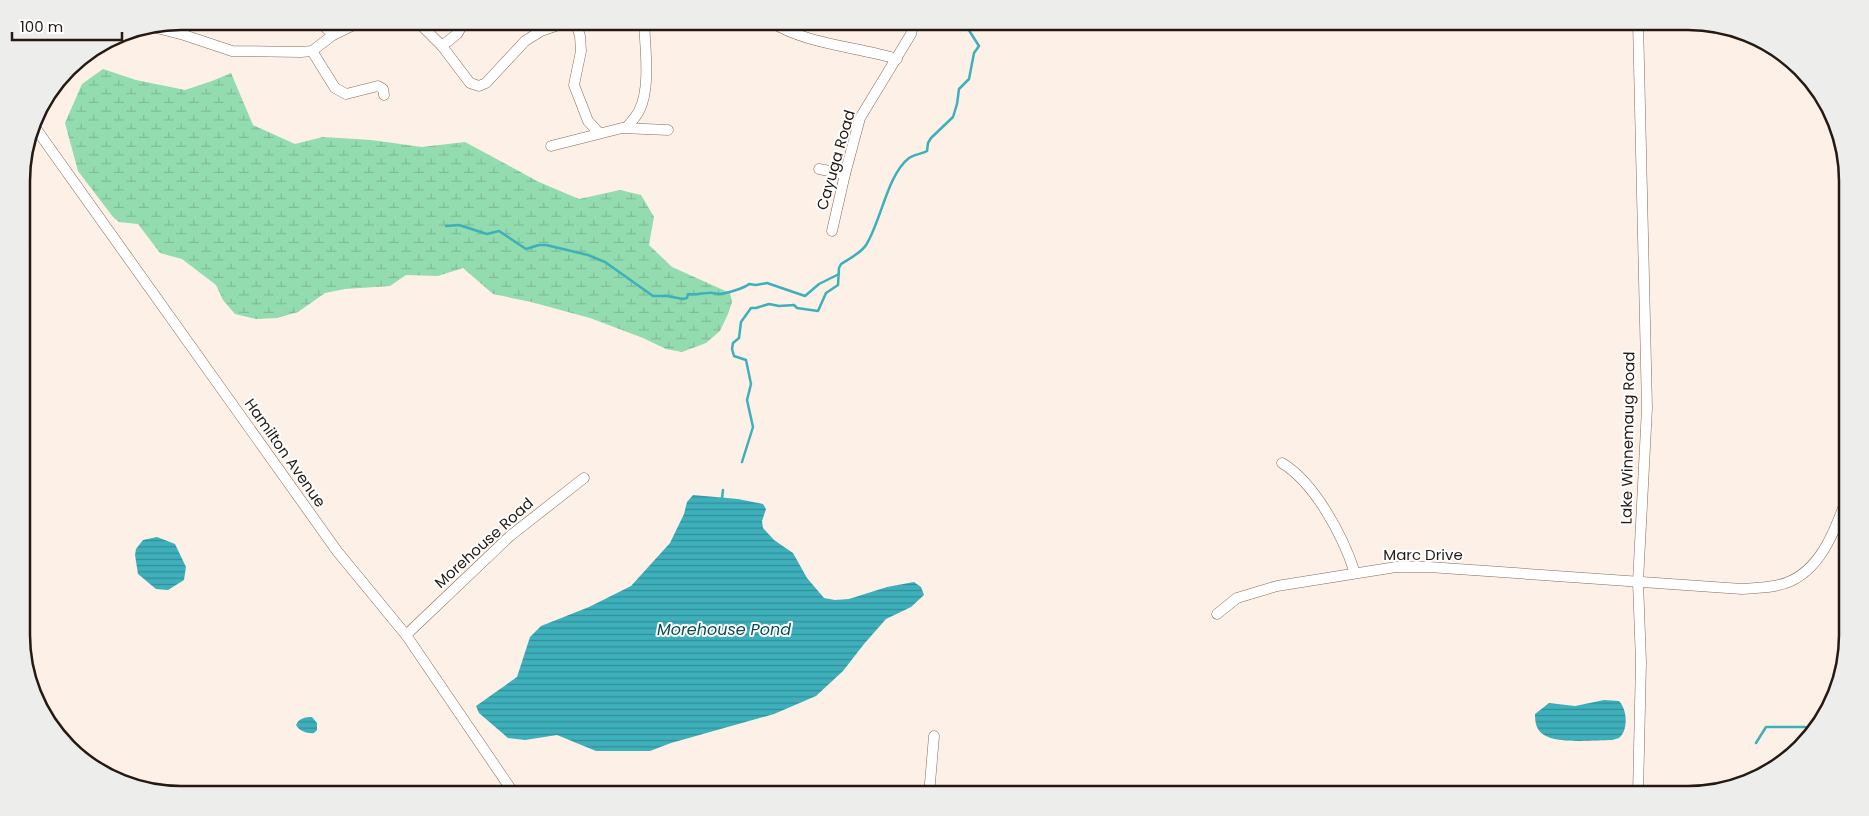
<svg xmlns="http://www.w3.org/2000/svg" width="1869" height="816" font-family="Poppins,sans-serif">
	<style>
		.wetland { fill: url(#wetland-marsh) }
		.water { fill: url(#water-rules) }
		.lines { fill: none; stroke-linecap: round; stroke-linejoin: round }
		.stream { stroke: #3db0bb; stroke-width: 2.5 }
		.minor-casing { stroke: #856b59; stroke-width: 11 }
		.minor { stroke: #fff; stroke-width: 10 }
		.labels { text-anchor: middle; stroke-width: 4; stroke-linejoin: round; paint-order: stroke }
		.street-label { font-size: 15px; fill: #241a13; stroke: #fff }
		.water-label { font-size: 16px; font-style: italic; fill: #094e54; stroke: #fff }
		.rim { fill: none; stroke: #241a13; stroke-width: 2.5 }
	</style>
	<defs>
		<pattern id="wetland-marsh" width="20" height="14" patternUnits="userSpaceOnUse" patternTransform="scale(1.25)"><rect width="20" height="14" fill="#93dcaf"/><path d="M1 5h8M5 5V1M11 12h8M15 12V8" fill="none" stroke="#7fbc96"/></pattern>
		<pattern id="water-rules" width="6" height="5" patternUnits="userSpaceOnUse" patternTransform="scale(1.25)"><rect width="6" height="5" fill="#3db0bb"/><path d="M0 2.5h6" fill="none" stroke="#338e97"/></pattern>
	</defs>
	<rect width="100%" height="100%" fill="#fcf0e7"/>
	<polygon class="wetland" points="103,69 136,80 185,90 212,81 231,73 253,125 295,144 323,137 371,140 422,147 465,142 539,182 579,199 620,190 641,195 654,217 649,245 672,267 730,293 732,302 728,314 720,331 706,343 682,352 666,349 643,338 590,318 531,302 493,294 463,268 438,276 406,275 390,286 345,289 325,293 298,312 277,318 256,319 235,314 223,300 216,285 182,259 160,253 138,224 119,222 113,217 78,171 65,123 82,84"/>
	<g class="water">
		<polygon points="693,495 738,499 763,504 766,509 762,521 763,528 774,540 793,553 807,578 824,598 835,600 849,599 887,587 914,582 921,587 924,595 911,607 886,619 864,644 843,671 816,696 774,714 671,743 650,751 596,751 557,735 525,740 508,738 479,713 476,706 517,677 530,637 541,626 589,607 631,586 670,543 684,514 687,502"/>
		<polygon points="157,537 175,544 186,567 184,580 168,590 156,589 138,574 135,555 136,549 143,540"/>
		<path d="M1604,700l15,1c8,8 10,29 0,37l-7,2c-17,0 -54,4 -68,-5 -8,-5 -9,-13 -9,-21l14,-11 26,3z"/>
		<path d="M312,717l5,6v7l-3,3c-6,1 -15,-2 -18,-8 3,-7 9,-8 16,-8z"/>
	</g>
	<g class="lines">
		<g class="stream">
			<path d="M446,226l13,-1 28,9 12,-3 27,18 13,-4h7l42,10 17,7 48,34h14l16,3 4,-1 1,-4c7,1 13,-1 20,-1 4,-1 7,1 11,1 6,0 26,-6 30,-10l7,1 11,-2 38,13 14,-12 20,-10"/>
			<path d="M742,462l11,-35 -6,-27 4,-16 -5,-24 -12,-4 -2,-7 1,-6 6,-5 2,-16 10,-14h5l13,-4 10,2 15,-1 3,3 21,3 8,-18 12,-8 1,-17 2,-4c8,-5 20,-11 25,-19 15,-23 21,-70 43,-87 6,-4 13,-4 18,-7l1,-8 3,-5 22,-21 4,-13 2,-15 10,-10 5,-26 5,-7 -16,-25"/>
			<polyline points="722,498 723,490"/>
			<polyline points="1756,743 1766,727 1804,727 1817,729"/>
		</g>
		<g class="minor-casing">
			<g id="minor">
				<polyline points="319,21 333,35"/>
				<polyline points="417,21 442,46 470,83 479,86 486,83 525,41 541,31 570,21"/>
				<polyline points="575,21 580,36 581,51 574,85 588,121 599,133"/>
				<path d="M769,21c39,24 85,25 128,38"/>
				<polyline points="1638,21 1647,408 1638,582 1641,662 1638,794"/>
				<polyline points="153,27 184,35 232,51 301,52 312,51 333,35 362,21"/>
				<polyline points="442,46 457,34 465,21"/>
				<polyline points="312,51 335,88 346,94 378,86 383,89 384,95"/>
				<polyline points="34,126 337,551 406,635 515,795"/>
				<path d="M627,127c4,-5 9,-10 12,-16 12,-23 6,-63 5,-90"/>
				<polyline points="551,146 622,128 668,130"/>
				<polyline points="819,169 845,174"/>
				<polyline points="22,231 22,254"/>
				<polyline points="832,231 845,174 860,118 911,34 914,21"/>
				<path d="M1282,463c33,20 61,73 73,110"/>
				<path d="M1217,614l20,-16 40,-12 119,-19h33l313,22c11,-1 21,-1 32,-3 44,-7 59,-52 73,-88"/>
				<polyline points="406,635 510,536 584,478"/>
				<polyline points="929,795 934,736"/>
			</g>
		</g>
		<use href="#minor" class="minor"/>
	</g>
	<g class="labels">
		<g class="street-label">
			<text transform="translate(836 160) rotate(-74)" y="5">Cayuga Road</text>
			<text transform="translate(1628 438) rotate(-89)" y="5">Lake Winnemaug Road</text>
			<text transform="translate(285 453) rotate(55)" y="5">Hamilton Avenue</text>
			<text transform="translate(484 543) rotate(-42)" y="5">Morehouse Road</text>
			<text x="1423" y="560">Marc Drive</text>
		</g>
		<g class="water-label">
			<text x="724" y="635">Morehouse Pond</text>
		</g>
	</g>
	<path d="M0 0H1869V816H0ZM181 30H1688A151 151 0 0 1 1839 181V635A151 151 0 0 1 1688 786H181A151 151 0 0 1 30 635V181A151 151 0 0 1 181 30Z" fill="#ededec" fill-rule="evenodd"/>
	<path class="rim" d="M181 30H1688A151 151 0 0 1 1839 181V635A151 151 0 0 1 1688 786H181A151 151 0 0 1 30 635V181A151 151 0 0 1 181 30Z"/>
	<path d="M12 32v8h110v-8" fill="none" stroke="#241a13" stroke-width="2.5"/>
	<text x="20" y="32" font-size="15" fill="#241a13" stroke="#ffffff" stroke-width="4" paint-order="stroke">100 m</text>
</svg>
